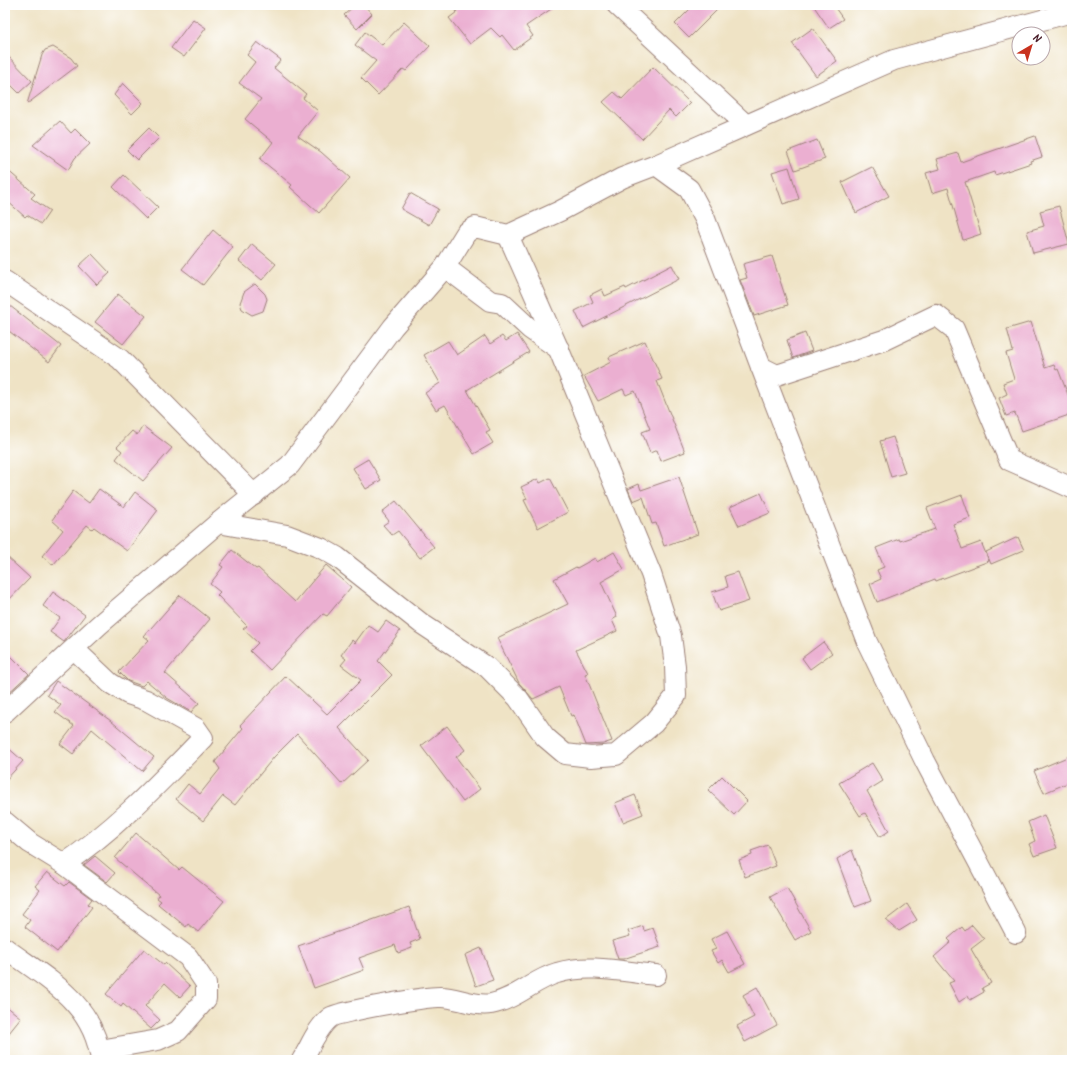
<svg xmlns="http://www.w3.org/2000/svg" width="1077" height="1065" font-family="Kalam,sans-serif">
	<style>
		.building { fill: #ebafd1 }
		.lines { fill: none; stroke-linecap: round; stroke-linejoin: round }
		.minor-casing { stroke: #9c8178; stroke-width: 22 }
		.minor { stroke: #fff; stroke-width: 20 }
	</style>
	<rect width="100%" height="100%" fill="#fff"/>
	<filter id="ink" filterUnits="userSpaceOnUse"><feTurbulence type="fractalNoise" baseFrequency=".025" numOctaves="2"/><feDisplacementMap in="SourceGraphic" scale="8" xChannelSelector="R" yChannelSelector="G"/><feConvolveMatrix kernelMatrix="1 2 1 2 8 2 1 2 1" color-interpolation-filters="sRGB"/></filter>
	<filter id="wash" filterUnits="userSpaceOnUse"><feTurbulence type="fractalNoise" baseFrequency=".012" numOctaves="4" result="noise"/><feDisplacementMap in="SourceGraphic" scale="16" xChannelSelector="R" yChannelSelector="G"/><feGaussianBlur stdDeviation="0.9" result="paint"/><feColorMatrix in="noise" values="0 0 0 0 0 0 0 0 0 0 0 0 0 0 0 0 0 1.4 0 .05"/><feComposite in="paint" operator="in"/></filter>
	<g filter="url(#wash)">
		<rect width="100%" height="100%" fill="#efe3c5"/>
		<g id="blocks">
			<g class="building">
				<polygon points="355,5 364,5 372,14 357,29 344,15"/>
				<polygon points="452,5 557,5 526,26 533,36 514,50 502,35 500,37 491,28 470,44 449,18 457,12"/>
				<polygon points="694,5 722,5 689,38 675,24"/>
				<polygon points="813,5 833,5 843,19 829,28"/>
				<polygon points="193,19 206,28 184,57 171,48"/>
				<polygon points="404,22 430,46 406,71 403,69 378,95 361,78 376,61 355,45 365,32 382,45"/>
				<polygon points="813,28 837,61 816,76 792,43"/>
				<polygon points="257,42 281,60 274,68 306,94 303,98 318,111 298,136 321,152 350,178 319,213 290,187 292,185 260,159 273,142 245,119 261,99 239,83 255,62 247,55"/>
				<polygon points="53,47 71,58 77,66 27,104 42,55 45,50"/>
				<polygon points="5,53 32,81 19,93 5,79"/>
				<polygon points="653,67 690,103 676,117 669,110 642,139 603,102 614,92 622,99"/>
				<polygon points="123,83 143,103 132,114 114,95"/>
				<polygon points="60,121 71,133 75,129 90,144 75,158 68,170 33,145"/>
				<polygon points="149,128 159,138 137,160 127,150"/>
				<polygon points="1035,136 1042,157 1030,161 1031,163 995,175 994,172 965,182 981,234 963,240 948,188 932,193 926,173 940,169 937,159 958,153 961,162"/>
				<polygon points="817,140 825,159 795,170 788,151"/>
				<polygon points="789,167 799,199 783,204 772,172"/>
				<polygon points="872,167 889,196 856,213 842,182"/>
				<polygon points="5,168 35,194 31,198 50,211 41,224 27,215 25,217 5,199"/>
				<polygon points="124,175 158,207 146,219 113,187"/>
				<polygon points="410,193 438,209 429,225 401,209"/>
				<polygon points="1059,206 1069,244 1033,253 1027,231 1044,226 1040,211"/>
				<polygon points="213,230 233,247 203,285 182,269"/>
				<polygon points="252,244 276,264 262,280 239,261"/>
				<polygon points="92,254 110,273 97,285 79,266"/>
				<polygon points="772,256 788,305 754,316 740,280 747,278 743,264"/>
				<polygon points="672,265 679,279 583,328 575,311 593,302 590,295 602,289 605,296 625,287 626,289"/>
				<polygon points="255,284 265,294 267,299 263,311 252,315 242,309 240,303 244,292"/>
				<polygon points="118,294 146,316 123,344 95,322"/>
				<polygon points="5,302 61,346 49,362 5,328"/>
				<polygon points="1031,322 1045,368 1054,365 1056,370 1058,369 1072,405 1072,414 1022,431 1015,413 1006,416 999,398 1007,394 1003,383 1014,379 1006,353 1013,351 1007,329"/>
				<polygon points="805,333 812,351 793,358 787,340"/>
				<polygon points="517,334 529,352 467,390 490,430 486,432 493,443 474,454 445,405 436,410 425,393 440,383 424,355 448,341 457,355 485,336 490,344 502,336 506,341"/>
				<polygon points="645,341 662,379 657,381 685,452 661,461 657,450 650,453 642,432 650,429 635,391 626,395 623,389 598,401 584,376 611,362 609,357"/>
				<polygon points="143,426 172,448 143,481 116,459 122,451 117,447 132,431 137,435"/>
				<polygon points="893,437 905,473 891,477 880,441"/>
				<polygon points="368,459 381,480 366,489 353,468"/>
				<polygon points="679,477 698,534 664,546 656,523 652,524 643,497 633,501 628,489 639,484 641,490"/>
				<polygon points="550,478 568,512 538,528 524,500 527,499 521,487 538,479 540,483"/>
				<polygon points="99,489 124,507 135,492 158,510 127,551 94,527 92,529 87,525 53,565 42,556 63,530 52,520 73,491 89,503"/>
				<polygon points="761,493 770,513 739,526 730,507"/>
				<polygon points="962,495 970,518 953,524 962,549 981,542 989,561 936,581 935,579 877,602 870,584 881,579 877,570 884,567 876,548 899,539 900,541 935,529 927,508"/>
				<polygon points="396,501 434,547 420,558 398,531 392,535 383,525 389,521 382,512"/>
				<polygon points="1018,537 1024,550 991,564 986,552"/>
				<polygon points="232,550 256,569 258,568 295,602 326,565 351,587 327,616 323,614 270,670 250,651 258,643 243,629 247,626 217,595 220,592 210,584 223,567 220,565"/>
				<polygon points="614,552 624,569 601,582 617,617 612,620 617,631 576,650 588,673 585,674 612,741 603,744 586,745 574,715 571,716 559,687 533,699 519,683 497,638 568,604 554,579 576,567 577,568 595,558 597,562"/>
				<polygon points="5,555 30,578 5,604"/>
				<polygon points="738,572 749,601 719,611 712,592 728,587 725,576"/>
				<polygon points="53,592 85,615 64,642 50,632 60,618 43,606"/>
				<polygon points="180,595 210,619 165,673 199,703 191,712 167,698 147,681 142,686 128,681 119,672 149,640 144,636"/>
				<polygon points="386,621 400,631 378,661 392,675 339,728 368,760 342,784 297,734 274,757 235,805 223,796 203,821 176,799 188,784 200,794 220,769 215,762 243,728 240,725 286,676 327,714 361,680 341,665 346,659 341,655 352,640 355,643 368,625 378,632"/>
				<polygon points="823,642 832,653 810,669 802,658"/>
				<polygon points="5,650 29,674 5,696"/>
				<polygon points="56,681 111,721 154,757 142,771 92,729 73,754 60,744 74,726 55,712 61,705 47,695"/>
				<polygon points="447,726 465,750 456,757 480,789 463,802 421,746"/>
				<polygon points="5,745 23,761 5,781"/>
				<polygon points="1072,755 1072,781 1044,793 1034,771"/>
				<polygon points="872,763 883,781 867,791 889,831 880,837 865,813 860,816 839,783"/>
				<polygon points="722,776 747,801 734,815 708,790"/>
				<polygon points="635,795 643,814 623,822 615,803"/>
				<polygon points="1044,815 1057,848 1034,856 1029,844 1035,841 1028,822"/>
				<polygon points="136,833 179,870 182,867 224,901 198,932 188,924 186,927 158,904 161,901 157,898 159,895 115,858"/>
				<polygon points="768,845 776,866 745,877 739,860 752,855 751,851"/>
				<polygon points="852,850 871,901 855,907 837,859"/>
				<polygon points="95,856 115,873 107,882 84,865"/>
				<polygon points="47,872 65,886 69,882 92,899 88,904 92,907 57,952 25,927 30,920 22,914 40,890 35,886"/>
				<polygon points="787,888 811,931 795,940 770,897"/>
				<polygon points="907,904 917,920 899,931 886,920"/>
				<polygon points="409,907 420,939 410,943 412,948 398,953 395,945 359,958 364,970 314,988 298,946"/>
				<polygon points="972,925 984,939 971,949 991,983 982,988 984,992 970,1000 968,996 959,1002 949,983 954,981 934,957 951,942 948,939 962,927 965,931"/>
				<polygon points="643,926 644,931 653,928 660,947 623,959 618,959 612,941 630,936 628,931"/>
				<polygon points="727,931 745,964 729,972 722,960 718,963 711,951 716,949 711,939"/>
				<polygon points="481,948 493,980 476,986 465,955"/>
				<polygon points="144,949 164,965 165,963 190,986 180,997 165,983 145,1006 160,1020 151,1029 123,1004 121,1007 106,994"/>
				<polygon points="757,987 777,1025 745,1042 737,1026 754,1017 743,995"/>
				<polygon points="5,1005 21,1018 5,1038"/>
			</g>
		</g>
	</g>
	<g filter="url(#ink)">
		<use href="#blocks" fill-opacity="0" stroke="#9c8178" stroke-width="1"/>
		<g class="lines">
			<g class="minor-casing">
				<g id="minor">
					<polyline points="617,5 746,125"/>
					<polyline points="656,165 689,189 705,219 761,367 777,375 884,340 936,315 954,329 1009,460 1072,488"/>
					<polyline points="445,267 490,301 502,303 530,329 559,349"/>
					<polyline points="5,281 120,359 254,495"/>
					<polyline points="761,367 867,642 925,761 1016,933"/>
					<polyline points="218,523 287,535 321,548 337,557 422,624 487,667 518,698 545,737 565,754 591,757 616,755 654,723 676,696 675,666 671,636 651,574 559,350 508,235"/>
					<polyline points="5,712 99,625 218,523 290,465 393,327 445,267 466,233 475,227 508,235 560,211 622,178 656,165 894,60 1072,12"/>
					<path d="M5,822l25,21 34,21c53,-36 94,-80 139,-126l-7,-10 -50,-28 -18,-6 -18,-11 -36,-34"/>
					<polyline points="64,864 188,957 206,984 206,999 178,1031 158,1040 100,1050"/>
					<path d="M5,948c43,32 88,54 96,112"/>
					<path d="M302,1060c8,-13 16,-34 29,-43 7,-5 97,-21 110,-20 16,0 33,10 50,7 25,-5 44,-25 66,-31 31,-10 68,-1 99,2"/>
				</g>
			</g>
			<use href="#minor" class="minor"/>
		</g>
	</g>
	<rect width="1077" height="1065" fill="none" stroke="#fff" stroke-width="20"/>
	<g transform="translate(1031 46) rotate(38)"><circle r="19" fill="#ffffff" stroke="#b7a5aa"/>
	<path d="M0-3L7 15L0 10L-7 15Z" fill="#c8321e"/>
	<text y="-6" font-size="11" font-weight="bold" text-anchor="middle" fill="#4a1f2b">N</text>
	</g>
</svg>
